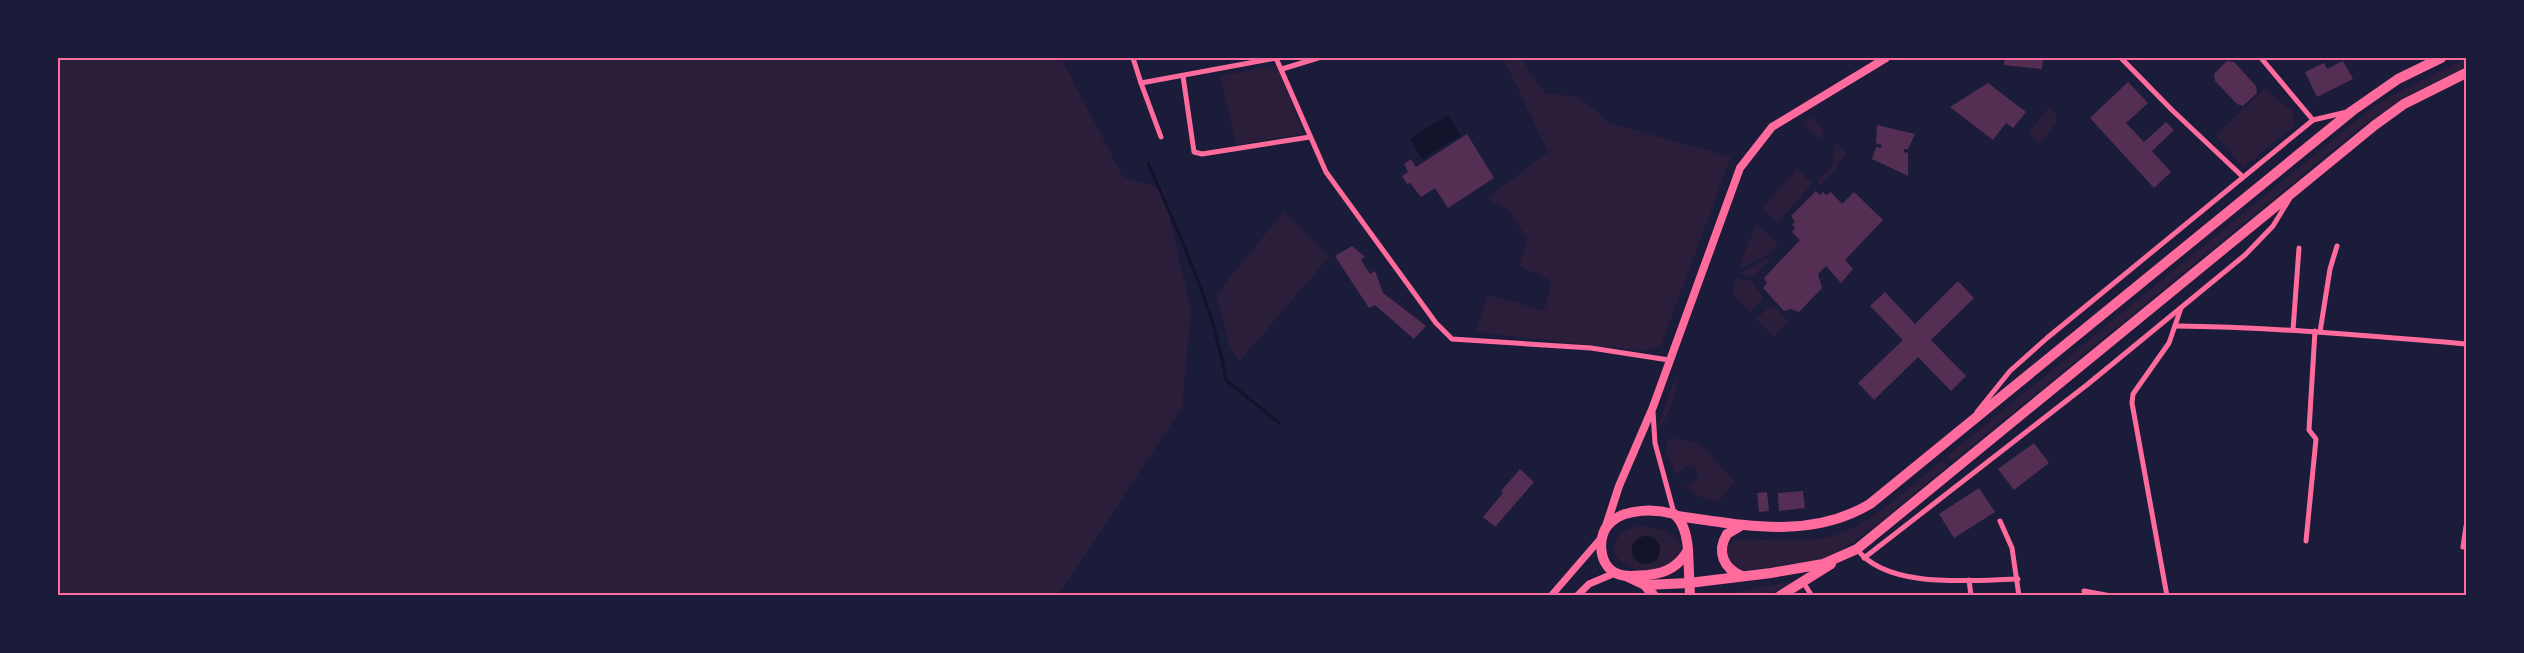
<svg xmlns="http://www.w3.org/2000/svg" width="2524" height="653" font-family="'Archivo Narrow',sans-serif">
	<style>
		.green { fill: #2a1e3b }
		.water { fill: #12122b }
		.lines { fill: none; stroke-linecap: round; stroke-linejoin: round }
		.stream { stroke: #12122b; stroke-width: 3 }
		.building { fill: #542f53 }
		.minor { stroke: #ff6b9d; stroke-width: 5 }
		.tertiary { stroke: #ff6b9d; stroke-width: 7 }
		.secondary { stroke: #ff6b9d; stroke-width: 8 }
		.trunk { stroke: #ff6b9d; stroke-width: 10 }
		.neatline { fill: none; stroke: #ff6b9d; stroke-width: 2 }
	</style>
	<rect width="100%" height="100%" fill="#1b1b3a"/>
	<g class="green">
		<polygon points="58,58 1061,58 1123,177 1163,189 1191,310 1182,408 1058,595 58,595"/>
		<polygon points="1503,58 1521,58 1545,93 1580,97 1609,123 1731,157 1661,345 1644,351 1476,332 1487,295 1544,310 1552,281 1519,266 1527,239 1508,209 1486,199 1548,152"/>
		<polygon points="2466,59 2466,68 2405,97 2360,128 1951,463 1946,457 2374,106 2402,90"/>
		<polygon points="1277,65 1304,134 1236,145 1220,76"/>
		<polygon points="2265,88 2293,112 2295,125 2243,168 2216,135"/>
		<polygon points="2049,107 2057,114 2056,123 2040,144 2029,133"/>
		<polygon points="1811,117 1825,131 1818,139 1803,124"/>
		<polygon points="1836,142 1846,153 1835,170 1820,185 1817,182 1832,166"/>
		<polygon points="1797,168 1812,184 1777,223 1762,208"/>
		<polygon points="1284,211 1329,257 1239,362 1229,344 1216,295"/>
		<polygon points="1757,224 1778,244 1770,254 1741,268 1739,265"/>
		<polygon points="1769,258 1772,258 1753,278 1740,273"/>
		<polygon points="1736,278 1752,281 1763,298 1750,313 1732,294"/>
		<polygon points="1770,306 1779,310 1788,321 1774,337 1756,319"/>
		<path d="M1676,375c4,13 -8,46 -19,54z"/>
		<polygon points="1671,438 1699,443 1735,481 1720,500 1705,499 1686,488 1687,485 1697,480 1698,473 1695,468 1687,466 1676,475 1666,453 1667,441"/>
		<path d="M1943,460l4,6 -68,57 -42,30 -20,8 -77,10 -11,-9 -2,-14 8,-9c28,0 55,3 84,0 45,-6 89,-51 124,-79z"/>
		<path d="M1640,526c20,2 55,10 35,38 -11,3 -20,7 -31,6 -37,-2 -41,-38 -4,-44z"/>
		<polygon points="1795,581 1769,595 1718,596 1724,594"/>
	</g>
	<g class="water">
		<polygon points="1448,115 1461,135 1422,159 1410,139"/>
		<circle cx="1646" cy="550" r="14"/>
	</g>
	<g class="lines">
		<path class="stream" d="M1148,163c31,71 65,141 78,217l53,43"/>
	</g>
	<g class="building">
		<polygon points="2005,58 2043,58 2042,69 2004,65"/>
		<polygon points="2227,61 2234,62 2256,86 2257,93 2243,106 2237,104 2215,81 2214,74"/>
		<polygon points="2343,61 2353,79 2317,97 2305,72 2324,63 2327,69"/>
		<polygon points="2128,82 2148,103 2126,123 2144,142 2166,122 2174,130 2152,151 2171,172 2154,188 2090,118"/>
		<polygon points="1988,83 2026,112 2013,128 2006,123 1993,140 1950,107"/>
		<polygon points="1877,125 1915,134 1908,149 1904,149 1904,152 1908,153 1908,176 1872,159 1876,147 1881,148 1882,145 1876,143"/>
		<polygon points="1467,134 1494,178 1448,208 1435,188 1421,197 1410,183 1407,184 1402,176 1408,172 1404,164 1411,159 1416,167"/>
		<polygon points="1816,191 1820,195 1823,192 1826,195 1831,192 1842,204 1854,192 1883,220 1845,260 1853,269 1841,283 1826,266 1818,274 1822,288 1799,312 1791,309 1784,311 1763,288 1767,283 1764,278 1800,240 1792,232 1795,228 1792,225 1795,222 1791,216"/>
		<polygon points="1352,246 1365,257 1361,260 1370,274 1375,271 1383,293 1426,326 1414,339 1375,305 1369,308 1335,256"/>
		<polygon points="1958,281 1974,298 1931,340 1966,376 1951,391 1918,357 1874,400 1858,383 1903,340 1870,306 1885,292 1915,324"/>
		<polygon points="2034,443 2049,463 2014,490 1998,469"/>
		<polygon points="1520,469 1534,482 1495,527 1483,517 1503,493 1501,491"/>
		<polygon points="1979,488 1995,512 1954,538 1939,514"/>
		<polygon points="1803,491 1805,508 1779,511 1778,493"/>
		<polygon points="1767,492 1769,511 1759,512 1757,493"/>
	</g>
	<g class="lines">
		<g class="minor">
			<polyline points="1133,58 1141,83"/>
			<polyline points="1276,58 1326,172 1436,323 1452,339 1591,348 1669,360"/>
			<polyline points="2121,58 2172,110 2243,177"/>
			<polyline points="2261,58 2313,120"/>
			<polyline points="1282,69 1318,58"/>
			<polyline points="1183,76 1194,152 1202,154 1310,137"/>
			<polyline points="1161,137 1141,83 1276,58"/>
			<path d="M2176,326c98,1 194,10 290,18"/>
			<polyline points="2293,330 2299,248"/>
			<polyline points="2320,332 2330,269 2337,246"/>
			<polyline points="1653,412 1655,443 1674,513"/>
			<polyline points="1977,412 2010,371 2047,338 2313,120 2347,112"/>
			<polyline points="2000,521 2012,548 2019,596"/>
			<polyline points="2306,541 2316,439 2309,430 2315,331"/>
			<polyline points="2463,547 2466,526"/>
			<path d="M1857,549c30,41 116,31 161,30"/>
			<polyline points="1864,558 2088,384 2245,255 2273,226 2290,198"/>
			<polyline points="1969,580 1971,596"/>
			<polyline points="1803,582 1812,596"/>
			<polyline points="2084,591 2111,596"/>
			<polyline points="2167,596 2132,403 2133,394 2169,343 2181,308"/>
		</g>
		<g class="tertiary">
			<polyline points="1551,596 1602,537"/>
			<polyline points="1577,596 1589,584 1615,573"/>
		</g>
		<polyline class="secondary" points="1606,526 1619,486 1653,407 1740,168 1772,127 1886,58"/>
		<g class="trunk">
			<path d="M1677,516c66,9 133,24 193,-12l482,-393 46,-32 43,-21"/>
			<path d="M1742,525l-15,9c-11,18 -3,35 15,42"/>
			<path d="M1688,550c-9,16 -21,23 -40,25 -10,0 -20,3 -30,-1 -20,-7 -22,-40 -7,-52 16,-14 44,-13 63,-8 10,8 13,23 14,36l2,46"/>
			<polyline points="1626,576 1645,585 1689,583 1771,573 1823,564 1857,549 2375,125 2404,104 2466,73"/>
			<polyline points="1645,585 1654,596"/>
			<polyline points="1780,596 1831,564"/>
		</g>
	</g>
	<rect width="2524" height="653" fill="none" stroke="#1b1b3a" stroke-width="118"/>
	<rect x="59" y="59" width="2406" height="535" class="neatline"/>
</svg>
